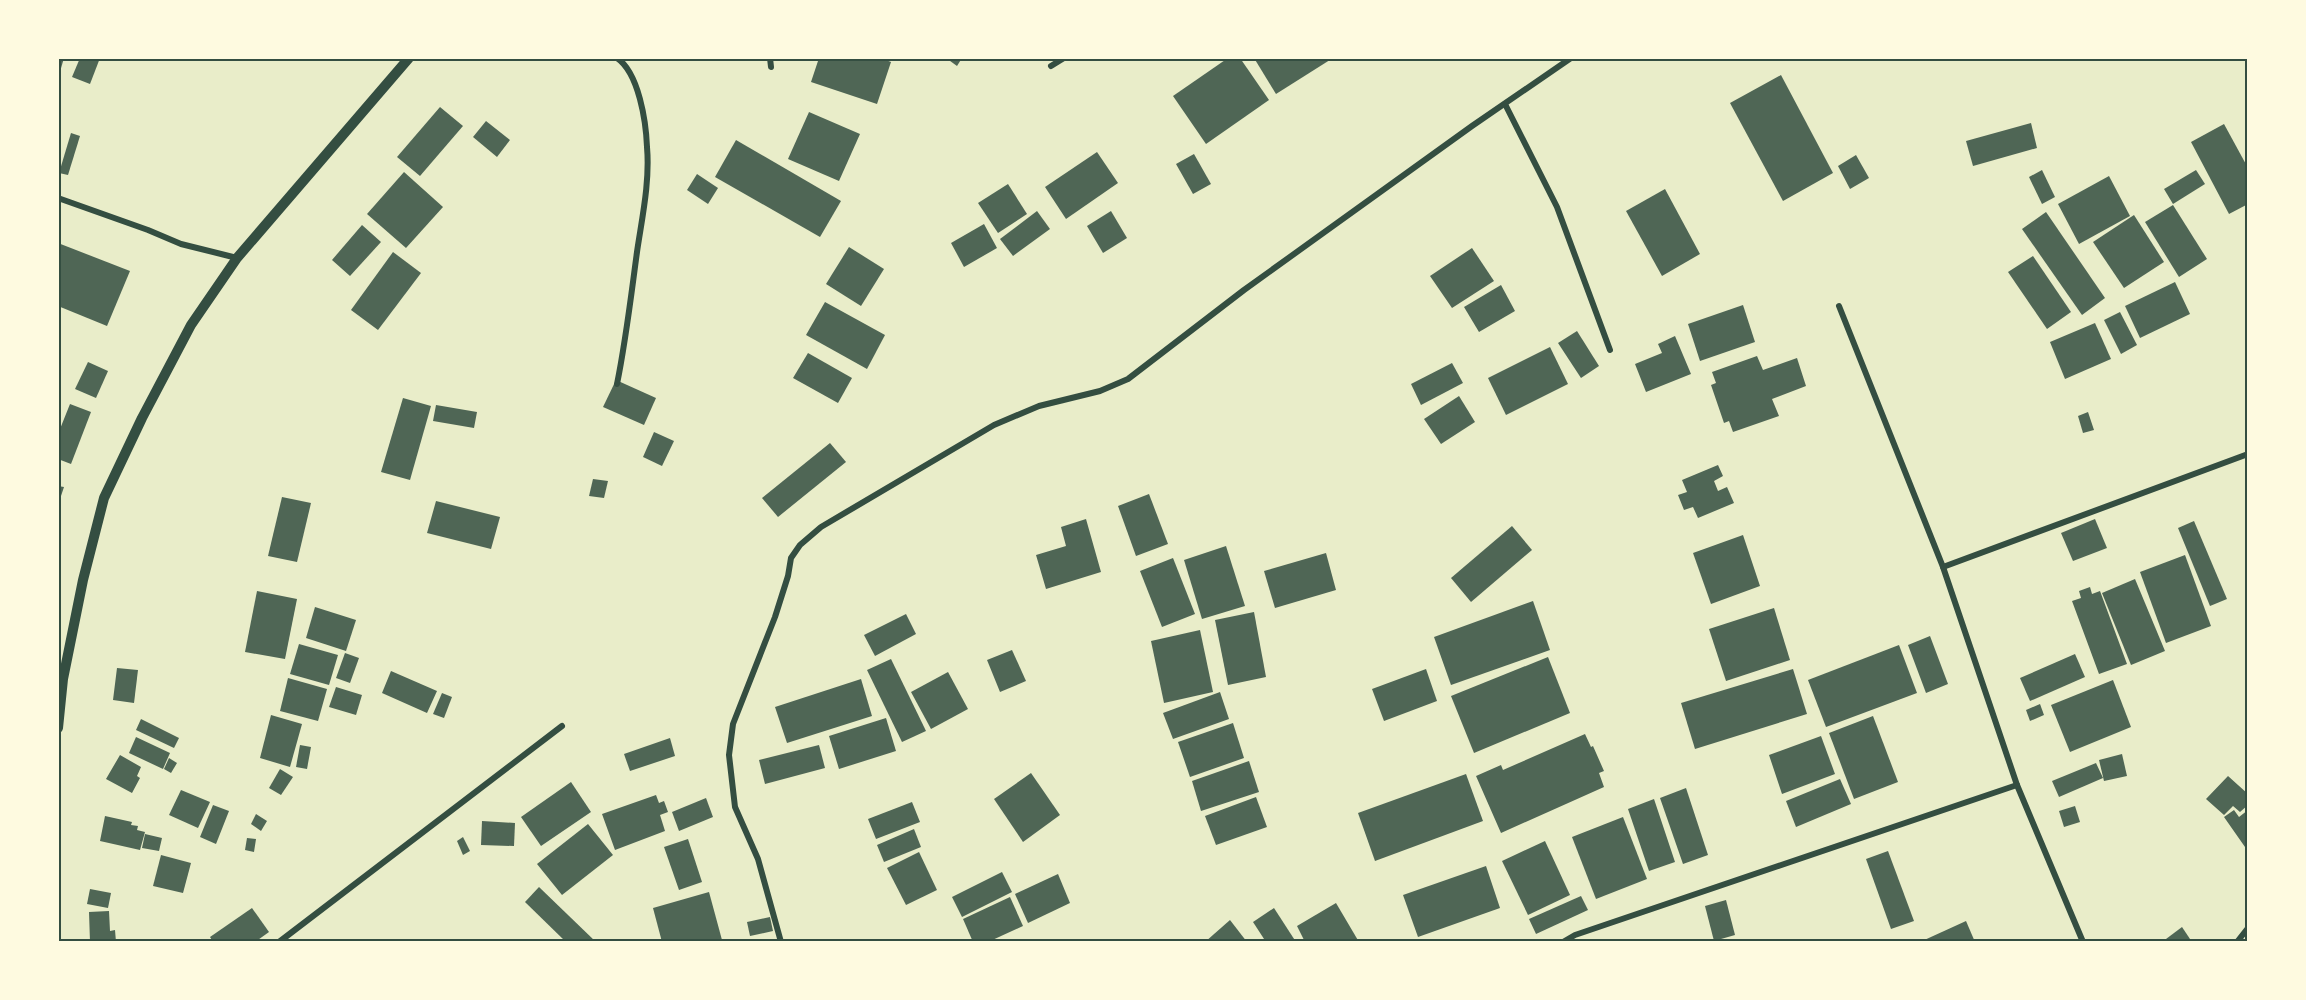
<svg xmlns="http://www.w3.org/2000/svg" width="2306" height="1000" font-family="Overpass,sans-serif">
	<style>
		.building { fill: #4f6655 }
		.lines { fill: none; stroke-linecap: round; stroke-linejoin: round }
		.minor { stroke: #344e41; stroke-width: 6 }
		.tertiary { stroke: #344e41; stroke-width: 10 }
		.neatline { fill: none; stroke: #344e41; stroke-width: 2 }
	</style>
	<rect width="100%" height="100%" fill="#e9edc9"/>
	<g class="building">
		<polygon points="58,58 64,58 59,75 58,75"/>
		<polygon points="80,58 100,58 90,84 72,77"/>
		<polygon points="819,58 881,58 891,62 877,104 811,82"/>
		<polygon points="946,58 962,58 957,66"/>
		<polygon points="1228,58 1240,58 1269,100 1206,144 1173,96"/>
		<polygon points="1254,58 1333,58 1276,94"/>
		<polygon points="1781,75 1833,173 1783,201 1730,103"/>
		<polygon points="440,107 463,126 420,176 397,157"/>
		<polygon points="809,112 860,134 839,181 788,159"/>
		<polygon points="486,121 510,140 497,157 473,137"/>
		<polygon points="2031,123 2037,148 1973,166 1966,141"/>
		<polygon points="2224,124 2248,168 2248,204 2229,214 2191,142"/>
		<polygon points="71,133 80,136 68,175 59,173"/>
		<polygon points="736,140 841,201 820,237 715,177"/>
		<polygon points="1097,152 1118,183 1066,219 1045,187"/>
		<polygon points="1194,154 1211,184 1193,194 1176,164"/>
		<polygon points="1856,155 1869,178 1850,189 1838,166"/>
		<polygon points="2042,170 2055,197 2042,204 2029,177"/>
		<polygon points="2196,170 2205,184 2173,204 2164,189"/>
		<polygon points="404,172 443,207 406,248 367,214"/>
		<polygon points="697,174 718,188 708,204 687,190"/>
		<polygon points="2109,176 2130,216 2079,244 2058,204"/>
		<polygon points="1008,184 1027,214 998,233 978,203"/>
		<polygon points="1665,189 1700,254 1662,276 1626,211"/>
		<polygon points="2173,205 2207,259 2179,277 2145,222"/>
		<polygon points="1037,211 1050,229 1013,256 1000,239"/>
		<polygon points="1111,211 1127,238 1103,253 1087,226"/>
		<polygon points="2046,212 2105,298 2082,315 2022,229"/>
		<polygon points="2134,215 2164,262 2124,288 2093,242"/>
		<polygon points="984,224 997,248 964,267 951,243"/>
		<polygon points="362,225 381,242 350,276 332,260"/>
		<polygon points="58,243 130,271 107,326 58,306"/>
		<polygon points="849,247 884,269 861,306 826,284"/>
		<polygon points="1472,248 1494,281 1452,308 1430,276"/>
		<polygon points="393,252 421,273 378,330 351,310"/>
		<polygon points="2033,256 2071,312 2047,329 2008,272"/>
		<polygon points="2175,282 2190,314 2140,338 2125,306"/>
		<polygon points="1501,285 1515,311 1479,332 1464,307"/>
		<polygon points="825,302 885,335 867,369 806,335"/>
		<polygon points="1743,305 1755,342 1700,361 1688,324"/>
		<polygon points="2120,312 2137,345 2121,354 2104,320"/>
		<polygon points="2095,323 2111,359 2065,379 2050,342"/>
		<polygon points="1577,331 1599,366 1581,378 1558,343"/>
		<polygon points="1675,336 1691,374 1646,392 1635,364 1662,353 1658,344"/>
		<polygon points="1550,347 1568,384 1506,415 1488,378"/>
		<polygon points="808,353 852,378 838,403 793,378"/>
		<polygon points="1757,356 1763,370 1797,358 1806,386 1772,399 1779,416 1733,432 1729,421 1724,423 1711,385 1716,383 1712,372"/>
		<polygon points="88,362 108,371 96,398 75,389"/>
		<polygon points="1452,363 1463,383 1421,405 1411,384"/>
		<polygon points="616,380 656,398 644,425 603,407"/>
		<polygon points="1459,396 1475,422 1441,444 1424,419"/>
		<polygon points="403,398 431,406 410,480 381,472"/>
		<polygon points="70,404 91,412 71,464 58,459 58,434"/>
		<polygon points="436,405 477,412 474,428 433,421"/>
		<polygon points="2088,412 2094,430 2083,433 2078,416"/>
		<polygon points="654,432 674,441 662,466 643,457"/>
		<polygon points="830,443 846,462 778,517 762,498"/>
		<polygon points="1718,465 1723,476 1714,481 1718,491 1727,487 1734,503 1698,518 1693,507 1684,510 1678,495 1687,492 1682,480"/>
		<polygon points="593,479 608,481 604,498 589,496"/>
		<polygon points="58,486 64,487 59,502 58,502"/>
		<polygon points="1149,494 1168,544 1136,556 1118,506"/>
		<polygon points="282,497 311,503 297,562 268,556"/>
		<polygon points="436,501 500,517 491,549 427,533"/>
		<polygon points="1086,519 1101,572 1046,589 1036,555 1066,546 1061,527"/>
		<polygon points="2095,519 2107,548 2073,561 2061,533"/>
		<polygon points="2194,521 2227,599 2210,606 2178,528"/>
		<polygon points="1512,526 1532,550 1471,602 1451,578"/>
		<polygon points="1743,535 1760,586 1711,604 1693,553"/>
		<polygon points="1226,546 1245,606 1202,619 1184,560"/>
		<polygon points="1326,553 1336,590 1275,608 1264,571"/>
		<polygon points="2185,555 2211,626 2166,643 2140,572"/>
		<polygon points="1173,558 1195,614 1162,627 1140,571"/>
		<polygon points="2135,579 2165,651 2131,665 2102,593"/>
		<polygon points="2090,587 2092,594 2100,591 2127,664 2099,674 2072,601 2081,598 2079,591"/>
		<polygon points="257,591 297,599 285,659 245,652"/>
		<polygon points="1533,601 1550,650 1451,685 1434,637"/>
		<polygon points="315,607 356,620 346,651 306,638"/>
		<polygon points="1774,608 1790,660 1726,681 1709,629"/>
		<polygon points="1254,612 1266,677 1228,685 1215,620"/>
		<polygon points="906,614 916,634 875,656 864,635"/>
		<polygon points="1200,630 1213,692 1164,703 1151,641"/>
		<polygon points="1930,636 1948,684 1926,693 1908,645"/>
		<polygon points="299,644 338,655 329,685 290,674"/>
		<polygon points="1899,645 1917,693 1826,727 1808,680"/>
		<polygon points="1012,650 1026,681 1000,692 987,660"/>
		<polygon points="345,653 359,658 350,683 336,678"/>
		<polygon points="2075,654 2085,677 2030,701 2020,678"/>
		<polygon points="1548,657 1570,713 1474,753 1451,696"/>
		<polygon points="891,659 926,731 902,742 867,670"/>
		<polygon points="117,668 138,670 134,703 113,700"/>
		<polygon points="1426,669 1437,701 1384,721 1372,689"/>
		<polygon points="1793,669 1807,714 1695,749 1681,703"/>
		<polygon points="391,671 437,691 427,713 382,693"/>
		<polygon points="948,672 968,709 931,729 911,692"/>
		<polygon points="288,678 327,689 318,721 280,711"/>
		<polygon points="861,679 872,716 787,743 775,707"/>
		<polygon points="2113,680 2131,727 2070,752 2051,705"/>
		<polygon points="336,687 362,695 356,715 329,707"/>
		<polygon points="1220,692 1229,719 1173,739 1163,713"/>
		<polygon points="442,693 452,697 444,718 433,714"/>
		<polygon points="2040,704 2044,715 2030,721 2026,710"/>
		<polygon points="271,715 302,724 290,767 260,758"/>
		<polygon points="1873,716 1898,782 1854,799 1829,733"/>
		<polygon points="886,718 896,751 839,769 829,736"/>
		<polygon points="141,719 179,738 174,748 136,730"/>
		<polygon points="1233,723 1244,758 1190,777 1178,742"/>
		<polygon points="1585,734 1591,747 1593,746 1604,771 1599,773 1604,787 1501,833 1476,776 1501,765 1503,770"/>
		<polygon points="1821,736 1835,774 1782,794 1769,755"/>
		<polygon points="136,737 170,753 163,769 129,753"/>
		<polygon points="670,738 675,756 630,771 624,754"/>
		<polygon points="300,745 311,747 307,769 296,767"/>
		<polygon points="819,745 825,768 765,784 759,760"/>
		<polygon points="2122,754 2127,776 2104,781 2099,760"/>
		<polygon points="120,755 141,767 137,776 140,778 132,793 106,779"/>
		<polygon points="169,758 177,763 171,773 164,769"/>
		<polygon points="1249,761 1259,792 1201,811 1192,781"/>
		<polygon points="2096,763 2103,778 2059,797 2052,781"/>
		<polygon points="280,769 293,777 281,795 269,788"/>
		<polygon points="1031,773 1060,815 1023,842 994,799"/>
		<polygon points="1466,774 1483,821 1375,861 1358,813"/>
		<polygon points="2228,776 2248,794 2248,805 2240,812 2233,806 2224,815 2206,799"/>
		<polygon points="1840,779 1851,804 1796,827 1786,801"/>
		<polygon points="571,782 591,812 541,846 521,817"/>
		<polygon points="1686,788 1708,855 1683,864 1660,798"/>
		<polygon points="181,790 210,802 198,828 169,815"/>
		<polygon points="656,795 659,803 664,801 668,812 660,815 665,831 615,850 602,814"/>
		<polygon points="1256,797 1267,827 1216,845 1205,816"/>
		<polygon points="706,798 713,817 679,831 672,812"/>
		<polygon points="1654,799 1675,862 1649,871 1628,809"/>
		<polygon points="912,802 920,822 876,839 868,819"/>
		<polygon points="213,805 229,811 216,844 200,837"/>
		<polygon points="2075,806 2080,822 2064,827 2059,811"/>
		<polygon points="2234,810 2239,817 2248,810 2248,845 2245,847 2224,817"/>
		<polygon points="256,814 267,821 261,831 251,824"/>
		<polygon points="105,816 132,822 131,825 138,826 137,830 145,832 140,850 100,841"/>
		<polygon points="1623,817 1647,879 1596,899 1572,837"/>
		<polygon points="482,821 515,823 514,846 481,845"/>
		<polygon points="588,824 613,855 562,895 537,864"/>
		<polygon points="914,829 921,847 884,862 877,845"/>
		<polygon points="145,834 162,838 159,851 142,848"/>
		<polygon points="463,837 470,851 463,855 457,841"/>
		<polygon points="247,838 256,839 254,852 245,850"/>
		<polygon points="688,839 702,882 679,890 664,847"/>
		<polygon points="1545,841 1570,895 1528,915 1502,861"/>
		<polygon points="1888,851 1914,921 1891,929 1866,859"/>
		<polygon points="919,852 937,890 906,905 887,868"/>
		<polygon points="161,855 191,863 183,893 153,886"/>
		<polygon points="1486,866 1500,908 1418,937 1403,895"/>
		<polygon points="1002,872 1012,892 962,917 952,897"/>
		<polygon points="1058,874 1070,903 1028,923 1015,894"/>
		<polygon points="539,887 596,942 566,942 525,902"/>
		<polygon points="90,889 111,893 108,908 87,904"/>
		<polygon points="709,892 722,940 662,942 653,908"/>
		<polygon points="1581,896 1588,910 1536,934 1529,919"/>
		<polygon points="1010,897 1023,926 988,942 973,942 963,919"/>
		<polygon points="1726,900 1735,935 1714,941 1705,906"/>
		<polygon points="1336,903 1359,942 1305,942 1297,926"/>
		<polygon points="252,908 269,932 255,942 213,942 210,937"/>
		<polygon points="1274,908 1296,942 1266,942 1253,922"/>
		<polygon points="109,911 110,931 115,930 116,942 90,942 89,912"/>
		<polygon points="770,917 773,931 750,936 747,922"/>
		<polygon points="1230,920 1247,942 1205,942"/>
		<polygon points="1966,921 1975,942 1920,942"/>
		<polygon points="2182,927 2192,942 2162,942"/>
	</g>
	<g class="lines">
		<g class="minor">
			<polyline points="770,58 771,67"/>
			<polyline points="1051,66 1064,58"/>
			<polyline points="1505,104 1557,207 1610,350"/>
			<polyline points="58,198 148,230 181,244 237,258"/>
			<polyline points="1839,306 1943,567 2017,785 2083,942"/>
			<path d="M617,384c9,-44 14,-88 20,-132 5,-34 13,-70 10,-105 -1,-25 -8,-74 -30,-89"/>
			<polyline points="1943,567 2248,454"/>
			<polyline points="279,942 562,726"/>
			<polyline points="781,942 758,859 735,807 729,755 733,724 775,617 788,576 791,558 800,545 821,527 994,425 1039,406 1100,391 1128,379 1244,290 1472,126 1571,58"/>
			<polyline points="1563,942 1575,935 2017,785"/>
			<polyline points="2237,942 2248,928"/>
		</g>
		<polyline class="tertiary" points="58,728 63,679 83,580 104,498 142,418 191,325 237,258 409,58"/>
	</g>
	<rect width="2306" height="1000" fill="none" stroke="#fefae0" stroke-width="120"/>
	<rect x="60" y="60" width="2186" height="880" class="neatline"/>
</svg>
